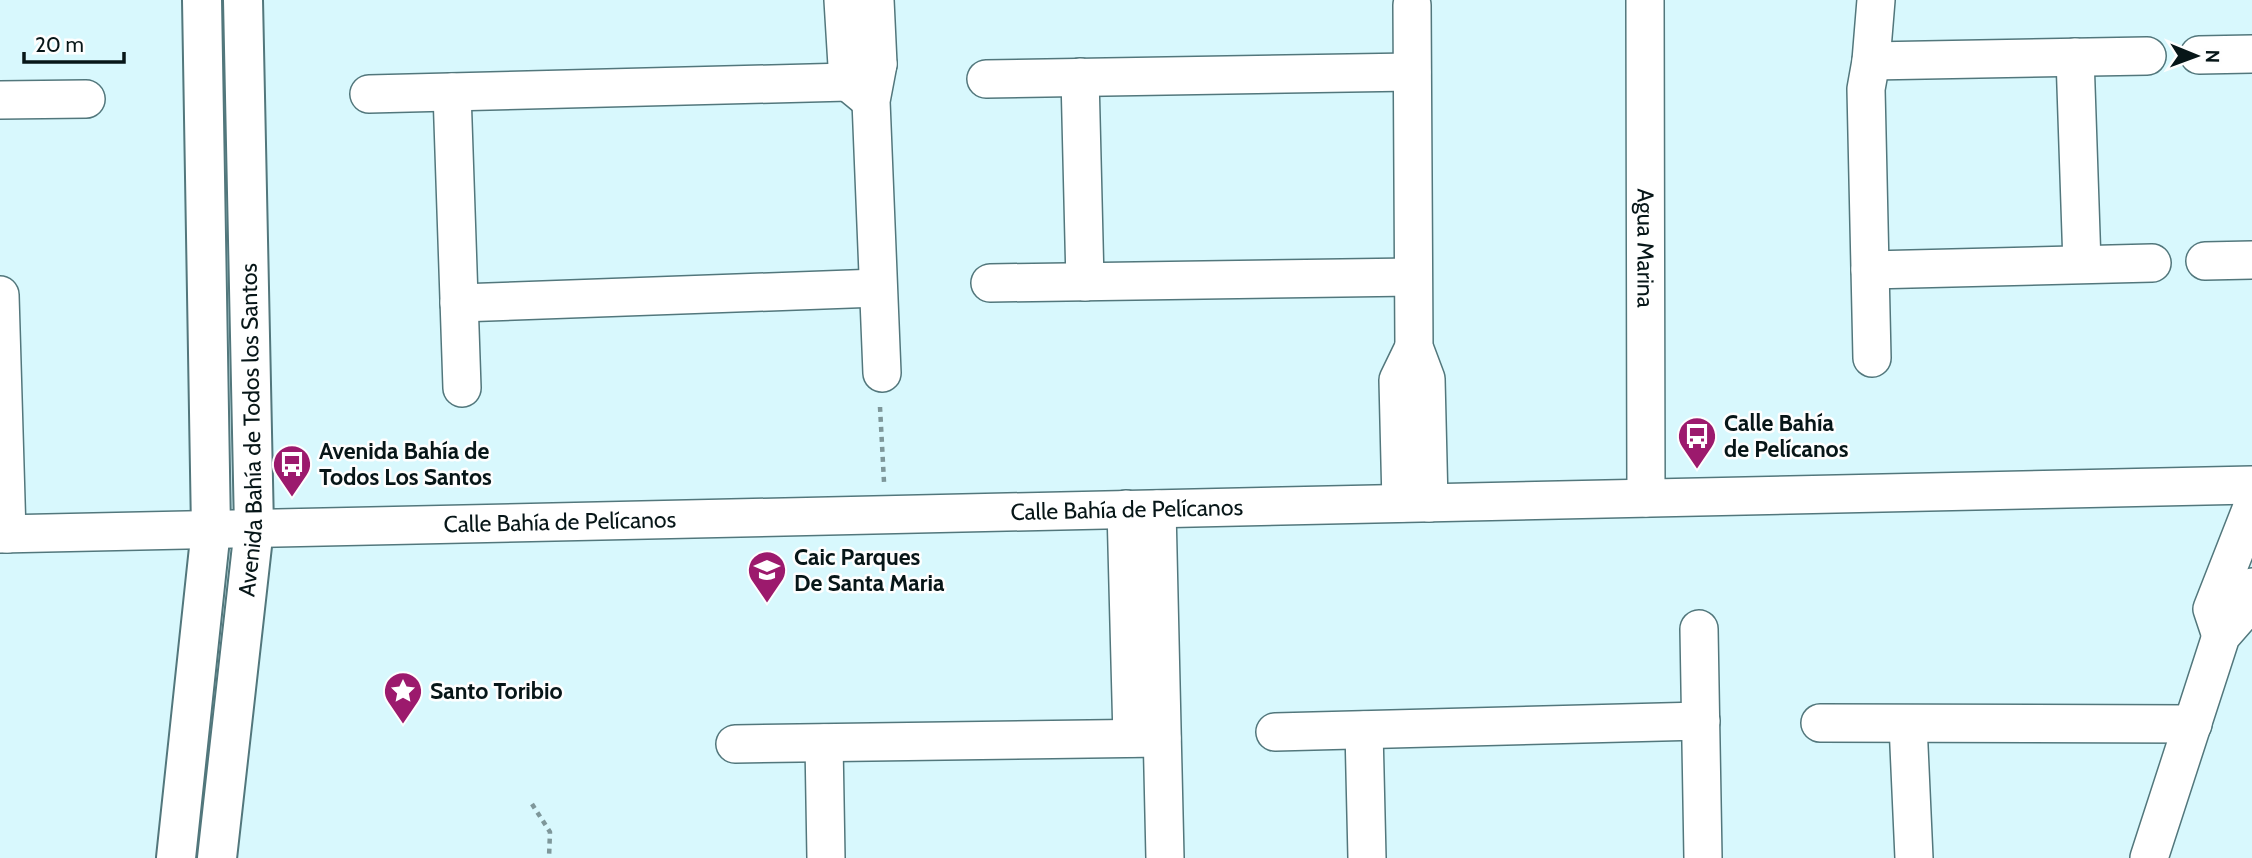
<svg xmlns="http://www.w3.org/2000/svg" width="2252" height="858" font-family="Cabin,sans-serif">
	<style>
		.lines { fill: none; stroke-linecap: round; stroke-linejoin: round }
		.street-casing { stroke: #52777c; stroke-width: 40 }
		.secondary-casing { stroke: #52777c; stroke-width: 42 }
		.path { stroke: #7e979a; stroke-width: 4.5; stroke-dasharray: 5 5; stroke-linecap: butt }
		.street { stroke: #fff; stroke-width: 37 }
		.secondary { stroke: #fff; stroke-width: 38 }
		.labels { text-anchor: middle; stroke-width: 5; stroke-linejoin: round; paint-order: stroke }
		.street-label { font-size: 23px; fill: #071618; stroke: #fefefe }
		.poi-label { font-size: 23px; font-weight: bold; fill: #071618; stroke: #fefefe; text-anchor: start }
	</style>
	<rect width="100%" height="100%" fill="#d8f8fd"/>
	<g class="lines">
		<g class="street-casing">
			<g id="street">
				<polyline points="843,0 848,82 865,96"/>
				<polyline points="875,0 878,64 871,101 882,373"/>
				<path id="s1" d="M1645,0l1,498"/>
				<polyline points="1412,5 1414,347 1426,379 1429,503"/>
				<polyline points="2199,55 2252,54"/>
				<polyline points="2075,57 2082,264"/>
				<polyline points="1871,61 2147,56"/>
				<polyline points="1080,77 1085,282"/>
				<polyline points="986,79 1412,72"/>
				<polyline points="452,92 462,388"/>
				<polyline points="369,94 848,82 878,64"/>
				<polyline points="0,100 86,99"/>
				<polyline points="2205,261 2252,260"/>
				<polyline points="1870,270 2152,263"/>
				<polyline points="990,283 1413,277"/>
				<polyline points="0,295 7,534"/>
				<polyline points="459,303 878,288"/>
				<polyline points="1872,358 1866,89 1871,61 1876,0"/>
				<polyline points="1401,503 1398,380 1414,347"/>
				<polyline points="1126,509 1132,738"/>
				<polyline points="1157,509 1165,858"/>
				<path id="s2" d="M0,534l2252,-49"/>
				<polyline points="1699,629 1703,858"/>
				<polyline points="2221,636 2212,609 2252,507"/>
				<polyline points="1820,723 2193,724"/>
				<polyline points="1908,724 1914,858"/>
				<polyline points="1364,730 1367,858"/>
				<polyline points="1275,732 1701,721"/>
				<polyline points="824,743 826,858"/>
				<polyline points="735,744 1162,738"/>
				<polyline points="2149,858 2221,636 2242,612 2252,587"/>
			</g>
		</g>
		<g class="secondary-casing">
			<g id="secondary">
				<polyline points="176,858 211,529 202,0"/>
				<path id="s3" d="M217,858l37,-330 -11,-528"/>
			</g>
		</g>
		<g class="path">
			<polyline points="880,407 884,482"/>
			<polyline points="532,804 550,832 549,858"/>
		</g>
		<use href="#street" class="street"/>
		<use href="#secondary" class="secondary"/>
	</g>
	<defs>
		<g id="bus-pin" transform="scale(2.0125)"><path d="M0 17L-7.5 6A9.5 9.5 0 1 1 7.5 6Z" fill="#9c1a6d" stroke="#fefefe"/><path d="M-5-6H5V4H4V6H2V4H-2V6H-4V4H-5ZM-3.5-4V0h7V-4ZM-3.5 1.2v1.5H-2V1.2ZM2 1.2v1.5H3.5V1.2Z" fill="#fff"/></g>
		<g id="school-pin" transform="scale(2.0125)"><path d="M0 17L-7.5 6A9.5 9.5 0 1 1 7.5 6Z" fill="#9c1a6d" stroke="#fefefe"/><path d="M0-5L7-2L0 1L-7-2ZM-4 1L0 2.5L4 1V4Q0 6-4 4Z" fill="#fff"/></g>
		<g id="sight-pin" transform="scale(2.0125)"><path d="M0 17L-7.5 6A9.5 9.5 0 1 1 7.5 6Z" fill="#9c1a6d" stroke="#fefefe"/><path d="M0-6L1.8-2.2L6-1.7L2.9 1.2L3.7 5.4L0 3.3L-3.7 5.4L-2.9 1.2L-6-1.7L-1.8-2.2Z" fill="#fff"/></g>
	</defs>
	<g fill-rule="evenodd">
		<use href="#bus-pin" x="1697" y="436"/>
		<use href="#bus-pin" x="292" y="464"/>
		<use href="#school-pin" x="767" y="570"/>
		<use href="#sight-pin" x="403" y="691"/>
	</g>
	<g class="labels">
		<g class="street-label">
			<text dy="8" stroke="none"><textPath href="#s1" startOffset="248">Agua Marina</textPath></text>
			<text dy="8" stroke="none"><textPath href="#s3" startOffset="430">Avenida Bahía de Todos los Santos</textPath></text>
			<text dy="8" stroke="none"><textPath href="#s2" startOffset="1127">Calle Bahía de Pelícanos</textPath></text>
			<text dy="8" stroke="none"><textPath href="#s2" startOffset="560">Calle Bahía de Pelícanos</textPath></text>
		</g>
		<g class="poi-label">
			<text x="1724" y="431">Calle Bahía<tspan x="1724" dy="26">de Pelícanos</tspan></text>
			<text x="319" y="459">Avenida Bahía de<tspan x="319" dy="26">Todos Los Santos</tspan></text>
			<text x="794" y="565">Caic Parques<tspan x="794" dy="26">De Santa Maria</tspan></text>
			<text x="430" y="699">Santo Toribio</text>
		</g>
	</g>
	<g transform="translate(2196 56) rotate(91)" stroke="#fefefe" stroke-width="5" paint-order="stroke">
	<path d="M0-5L12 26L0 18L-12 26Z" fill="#071618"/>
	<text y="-10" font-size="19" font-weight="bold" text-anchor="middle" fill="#071618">N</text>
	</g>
	<path d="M24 52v10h100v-10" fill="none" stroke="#071618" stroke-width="3.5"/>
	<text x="35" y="52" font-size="21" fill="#071618" stroke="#fefefe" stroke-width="5" paint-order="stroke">20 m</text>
</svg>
